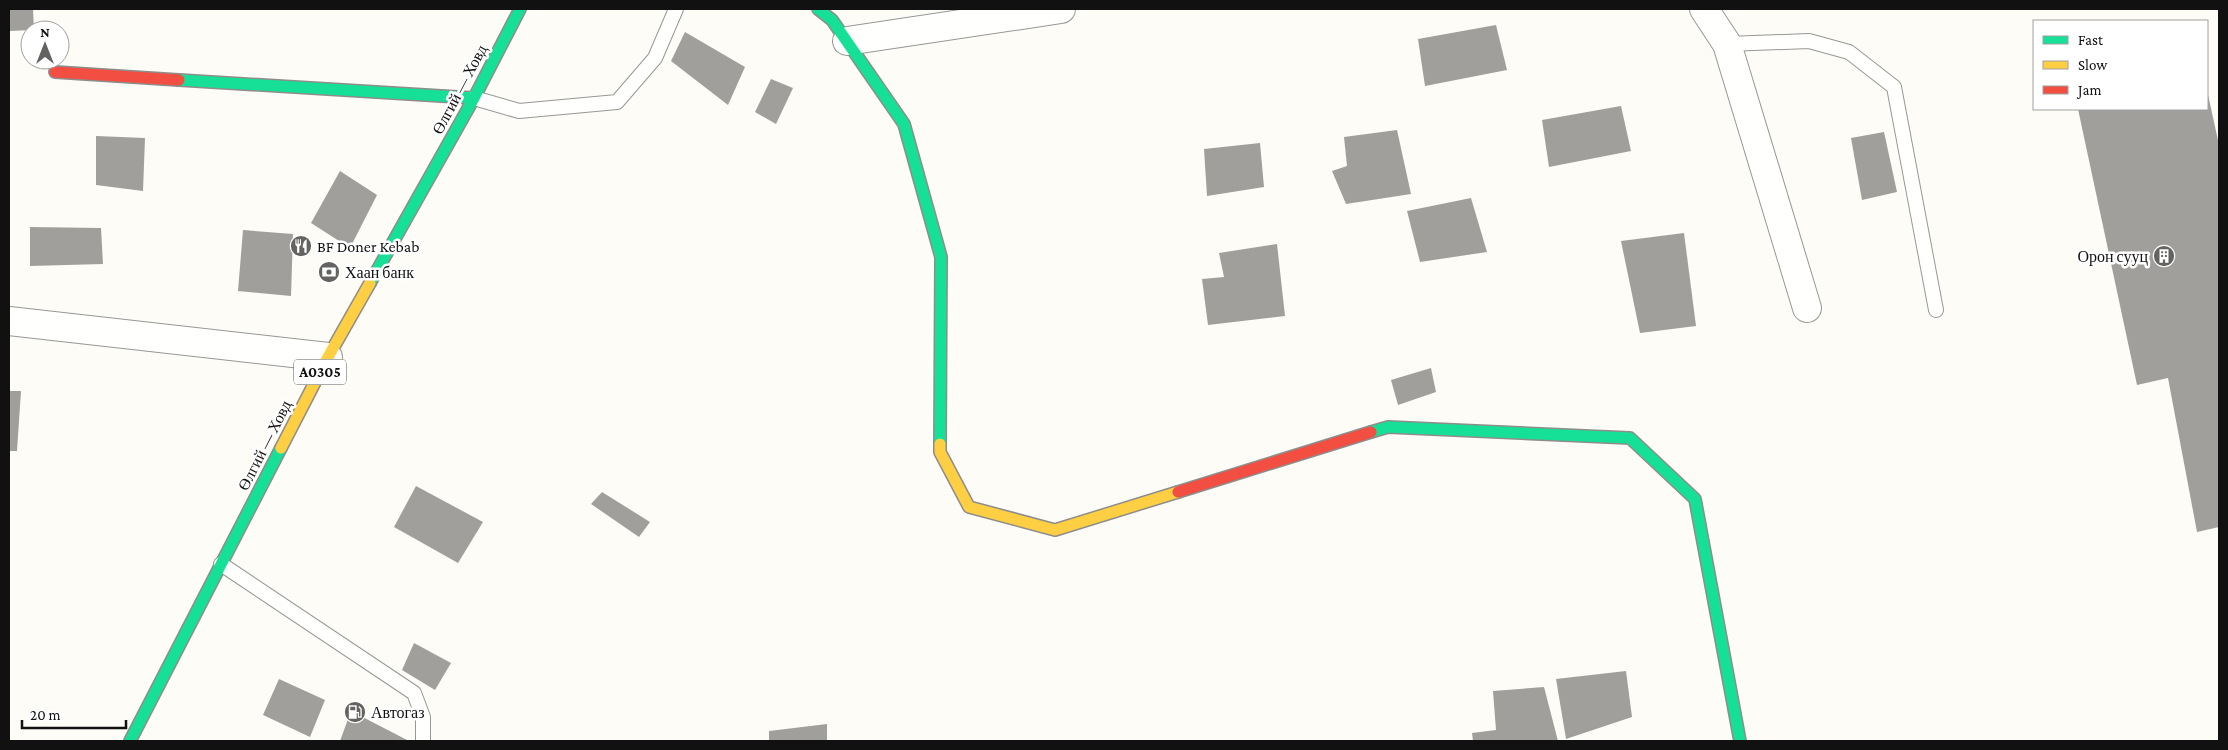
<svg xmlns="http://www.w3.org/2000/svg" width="2228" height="750" font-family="'Crimson Pro',serif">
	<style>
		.building { fill: #a19f9c }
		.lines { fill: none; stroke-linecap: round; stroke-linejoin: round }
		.lane-casing { stroke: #979795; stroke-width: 16 }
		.street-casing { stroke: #979795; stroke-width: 30 }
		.fast-casing { stroke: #8e8d8b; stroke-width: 14 }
		.slow-casing { stroke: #8e8d8b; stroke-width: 14 }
		.jam-casing { stroke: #8e8d8b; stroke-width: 14 }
		.lane { stroke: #fffffe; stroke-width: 14 }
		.street { stroke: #fffffe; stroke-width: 28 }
		.fast { stroke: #16e098; stroke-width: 11 }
		.slow { stroke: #ffcf43; stroke-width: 11 }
		.jam { stroke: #f24e42; stroke-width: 11 }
		.labels { text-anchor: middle; stroke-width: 5; stroke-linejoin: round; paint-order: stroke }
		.shield { fill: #fff; stroke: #585858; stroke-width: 1 }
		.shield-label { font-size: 15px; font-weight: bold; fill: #111 }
		.street-label { font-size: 16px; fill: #111; stroke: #fff }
		.poi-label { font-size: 16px; fill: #111; stroke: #fff; text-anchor: start }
	</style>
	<rect width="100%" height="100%" fill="#fdfcf7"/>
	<g class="building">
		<polygon points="9,9 33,9 34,30 9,31"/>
		<polygon points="1496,25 1507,70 1425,86 1418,39"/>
		<polygon points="685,32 745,67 728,105 671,61"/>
		<polygon points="771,79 793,88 776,124 755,112"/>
		<polygon points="2207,90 2219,145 2219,527 2197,532 2168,378 2137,385 2078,109 2207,109"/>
		<polygon points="1621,106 1631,151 1549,167 1542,120"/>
		<polygon points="1397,130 1411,194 1346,204 1332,171 1347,166 1344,137"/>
		<polygon points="1884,132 1897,192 1862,200 1851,138"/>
		<polygon points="96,136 145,138 143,191 96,185"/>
		<polygon points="1260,143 1264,187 1207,196 1204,149"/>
		<polygon points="340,171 377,195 350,248 311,223"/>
		<polygon points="1471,198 1487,252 1420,262 1407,211"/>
		<polygon points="30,227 101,228 103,264 30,266"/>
		<polygon points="243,230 293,234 291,296 238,291"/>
		<polygon points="1684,233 1696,326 1640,333 1621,241"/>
		<polygon points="1277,244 1285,316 1208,325 1202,279 1224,277 1219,253"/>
		<polygon points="1431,368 1436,392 1398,405 1391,380"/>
		<polygon points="9,391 21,391 17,451 9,451"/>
		<polygon points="416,486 483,522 458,563 394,527"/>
		<polygon points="602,492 650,522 639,537 591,504"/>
		<polygon points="414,643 451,663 435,690 402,670"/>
		<polygon points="1626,671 1632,717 1566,739 1556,679"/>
		<polygon points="279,679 325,700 310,737 263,715"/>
		<polygon points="1544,687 1558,741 1473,741 1472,733 1496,730 1493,691"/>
		<polygon points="351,711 409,741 340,741"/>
		<polygon points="827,724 827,741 769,741 769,731"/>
	</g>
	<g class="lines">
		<g class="lane-casing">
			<g id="lane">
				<polyline points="1727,44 1809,41 1849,52 1894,87 1936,310"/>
				<polyline points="474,98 519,111 617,102 655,58 676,9"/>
				<polyline points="221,564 414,693 423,717 423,741"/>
			</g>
		</g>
		<g class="street-casing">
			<g id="street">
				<polyline points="1704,9 1727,44 1807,308"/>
				<polyline points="847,41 1061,9"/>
				<polyline points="9,321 328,357"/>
			</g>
		</g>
		<g class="fast-casing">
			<g id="fast">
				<polyline points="818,9 832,20 904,124 941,257 940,444"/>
				<polyline points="179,80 474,98"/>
				<polyline points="370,283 474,98 520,9"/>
				<polyline points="1371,432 1388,427 1630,438 1695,499 1740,741"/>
				<polyline points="130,741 281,448"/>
			</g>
		</g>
		<g class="slow-casing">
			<g id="slow">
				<polyline points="940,444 940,452 969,507 1055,530 1178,492"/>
				<polyline points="281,448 328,357 370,283"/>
			</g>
		</g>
		<g class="jam-casing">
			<g id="jam">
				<polyline points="55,72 179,80"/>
				<polyline points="1178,492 1371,432"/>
			</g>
		</g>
		<use href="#lane" class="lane"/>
		<use href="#street" class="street"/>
		<use href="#fast" class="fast"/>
		<use href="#slow" class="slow"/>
		<use href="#jam" class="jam"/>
	</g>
	<defs>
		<g id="restaurant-disc" transform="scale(1.125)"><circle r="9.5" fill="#646362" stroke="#fff"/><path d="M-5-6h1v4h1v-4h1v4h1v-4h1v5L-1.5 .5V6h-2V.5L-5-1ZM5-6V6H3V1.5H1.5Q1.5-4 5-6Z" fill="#fff"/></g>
		<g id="building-disc" transform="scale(1.125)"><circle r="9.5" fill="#646362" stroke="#fff"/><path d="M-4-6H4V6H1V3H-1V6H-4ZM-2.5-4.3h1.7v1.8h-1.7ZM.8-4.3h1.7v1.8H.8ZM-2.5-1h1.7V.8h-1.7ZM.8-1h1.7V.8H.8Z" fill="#fff"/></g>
		<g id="bank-disc" transform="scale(1.125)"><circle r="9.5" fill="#646362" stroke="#fff"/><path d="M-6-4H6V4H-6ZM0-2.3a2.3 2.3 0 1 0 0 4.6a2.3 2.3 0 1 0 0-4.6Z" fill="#fff"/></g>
		<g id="fuel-disc" transform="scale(1.125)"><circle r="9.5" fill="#646362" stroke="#fff"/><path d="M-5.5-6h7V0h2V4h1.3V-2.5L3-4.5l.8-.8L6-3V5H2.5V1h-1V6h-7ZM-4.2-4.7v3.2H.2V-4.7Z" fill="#fff"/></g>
	</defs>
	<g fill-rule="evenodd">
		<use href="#restaurant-disc" x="301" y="246"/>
		<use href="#building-disc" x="2164" y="256"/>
		<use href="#bank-disc" x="329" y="272"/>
		<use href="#fuel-disc" x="355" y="712"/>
	</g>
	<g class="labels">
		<rect class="shield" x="294" y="359.5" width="52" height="25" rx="4"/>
		<g class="shield-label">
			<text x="320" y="377">A0305</text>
		</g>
		<g class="street-label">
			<text transform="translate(459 89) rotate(-62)" y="6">Өлгий — Ховд</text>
			<text transform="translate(264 445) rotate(-63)" y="6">Өлгий — Ховд</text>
		</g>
		<g class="poi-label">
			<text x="317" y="252">BF Doner Kebab</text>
			<text x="2148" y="262" text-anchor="end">Орон сууц</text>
			<text x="345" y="278">Хаан банк</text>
			<text x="371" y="718">Автогаз</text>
		</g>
	</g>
	<rect width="2228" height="750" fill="none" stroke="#111111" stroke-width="20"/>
	<rect x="2033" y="20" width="175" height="90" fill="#ffffff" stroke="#a0a0a0"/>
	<rect x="2043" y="36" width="25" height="8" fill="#16e098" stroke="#a0a0a0"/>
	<text x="2078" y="45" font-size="15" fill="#111111">Fast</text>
	<rect x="2043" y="61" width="25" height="8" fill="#ffcf43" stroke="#a0a0a0"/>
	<text x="2078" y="70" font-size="15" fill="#111111">Slow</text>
	<rect x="2043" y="86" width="25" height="8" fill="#f24e42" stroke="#a0a0a0"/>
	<text x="2078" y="95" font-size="15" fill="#111111">Jam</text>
	<g transform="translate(45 45)"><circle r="24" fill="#ffffff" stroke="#a0a0a0"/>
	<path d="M0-4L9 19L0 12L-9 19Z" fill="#646362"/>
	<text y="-8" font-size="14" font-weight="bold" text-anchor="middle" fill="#111111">N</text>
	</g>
	<path d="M22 720v8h104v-8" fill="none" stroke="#111111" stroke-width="2.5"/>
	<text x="30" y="720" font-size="15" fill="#111111" stroke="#ffffff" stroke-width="4" paint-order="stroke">20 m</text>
</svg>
